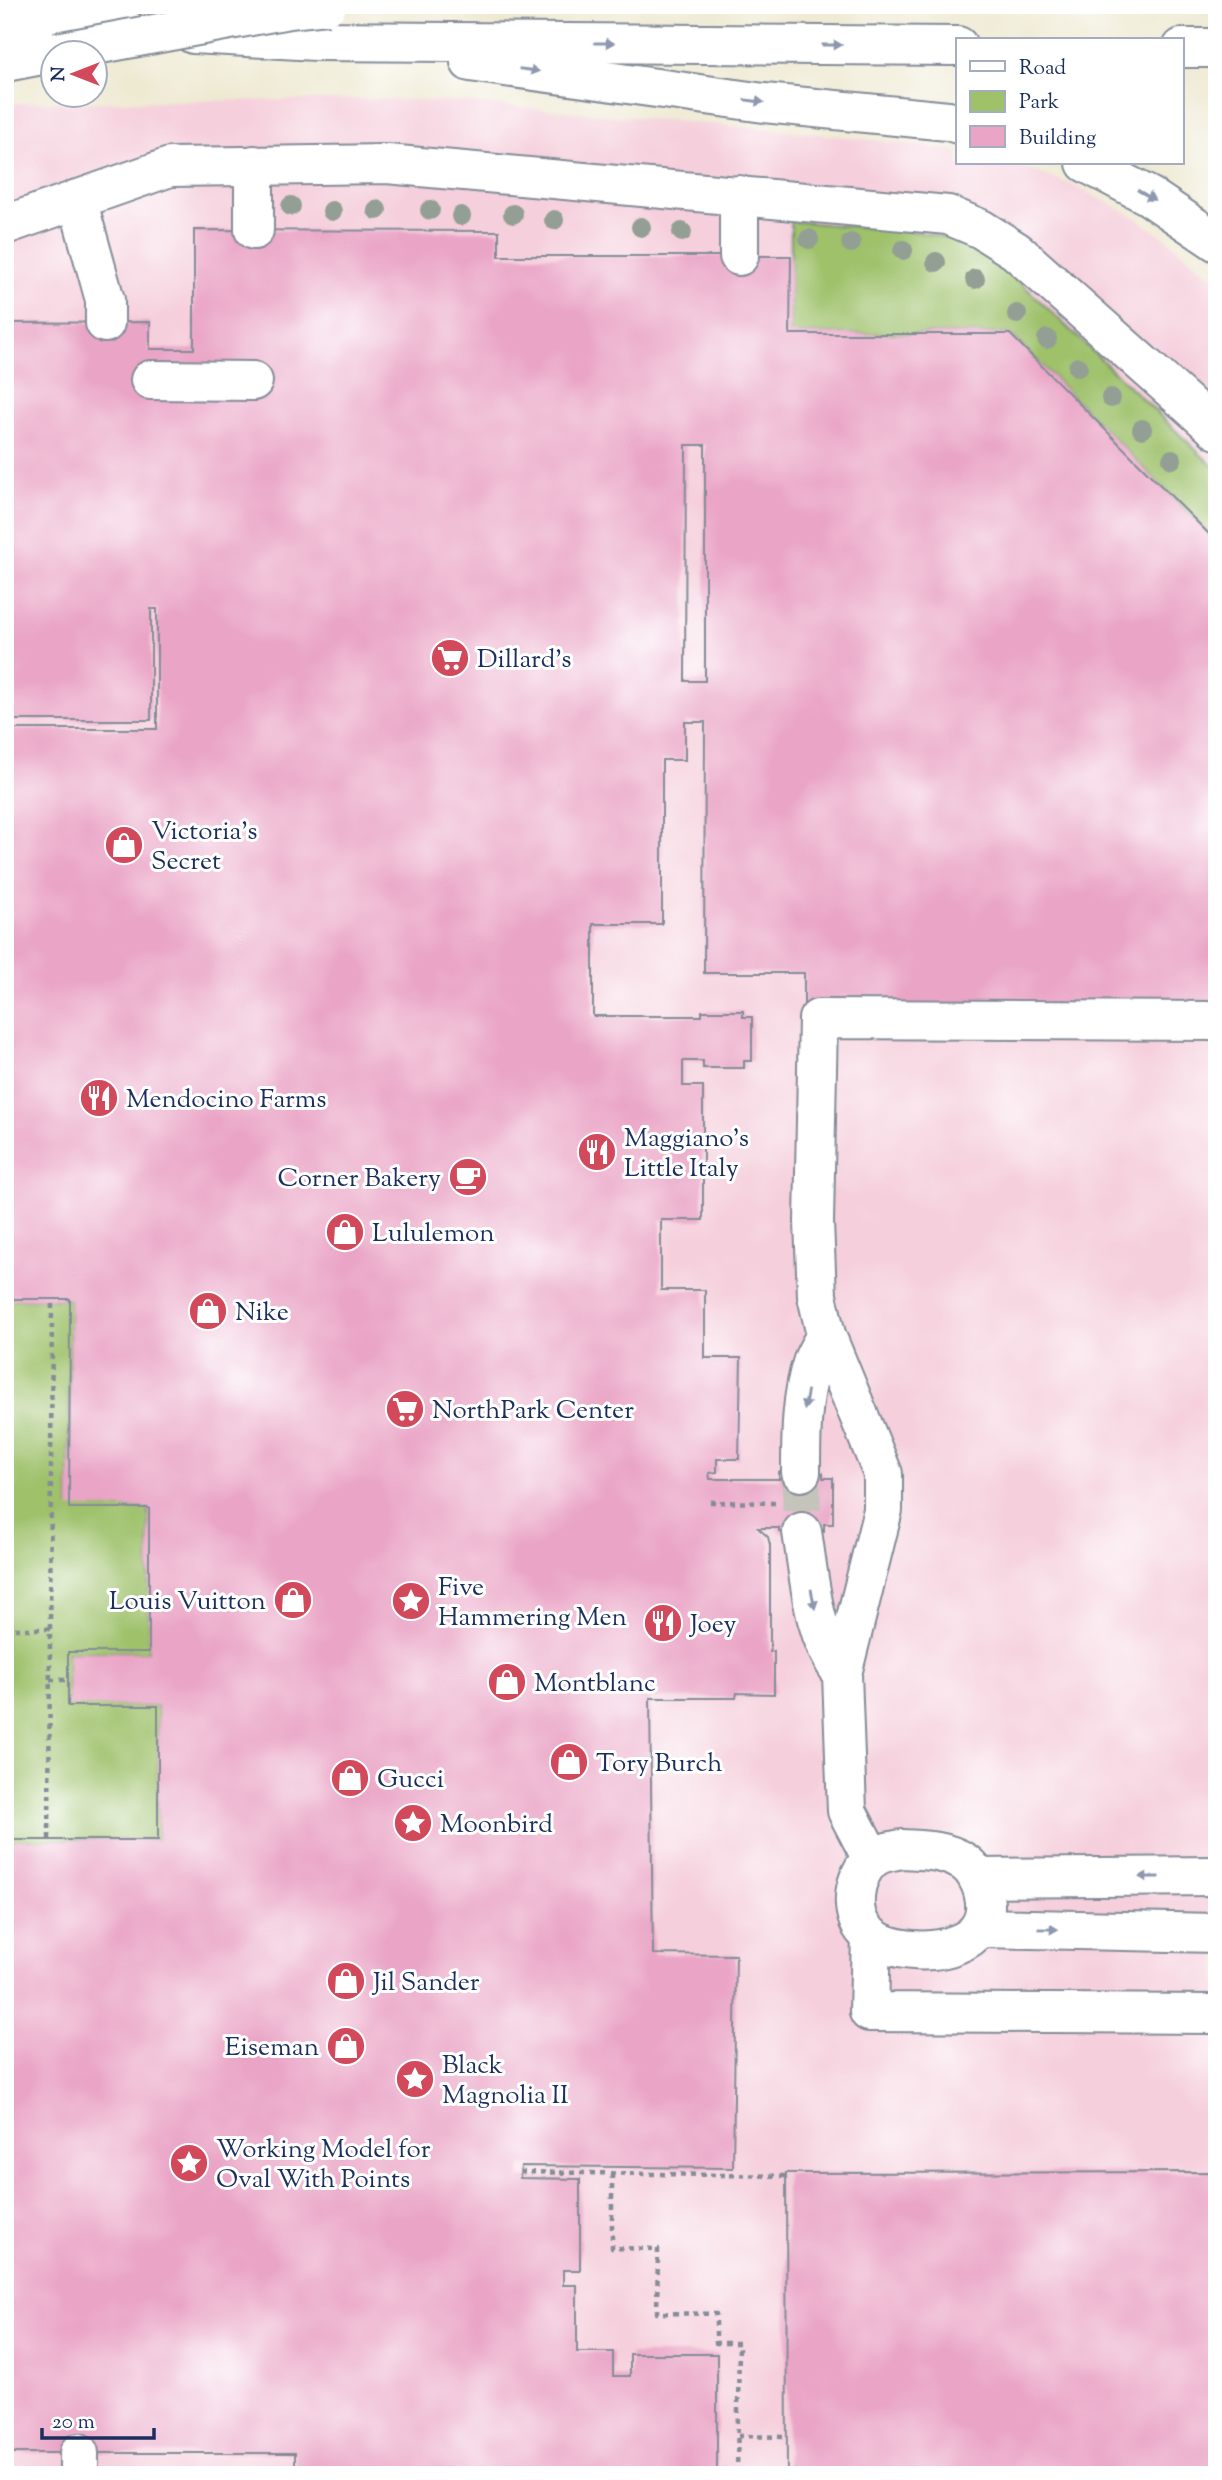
<svg xmlns="http://www.w3.org/2000/svg" width="1222" height="2480" font-family="'Sorts Mill Goudy',serif">
	<style>
		.built { fill: #f5cfdb }
		.green { fill: #9ec16a; stroke: #5c7864; stroke-width: 2 }
		.building { fill: #eaa5c6; fill-rule: evenodd }
		.lines { fill: none; stroke-linecap: round; stroke-linejoin: round }
		.minor-tunnel { stroke: #c4c4ba; stroke-width: 38; stroke-dasharray: 38 19; stroke-linecap: butt }
		.minor-casing { stroke: #848c98; stroke-width: 42 }
		.major-casing { stroke: #848c98; stroke-width: 42 }
		.highway-casing { stroke: #848c98; stroke-width: 42 }
		.path { stroke: #848c98; stroke-width: 4.5; stroke-dasharray: 5 5; stroke-linecap: butt }
		.minor { stroke: #fff; stroke-width: 38 }
		.major { stroke: #fff; stroke-width: 38 }
		.highway { stroke: #fff; stroke-width: 38 }
		.major-bridge-casing { stroke: #848c98; stroke-width: 42; stroke-linecap: butt }
		.major-bridge { stroke: #fff; stroke-width: 38 }
		.tree { fill: #939f94 }
		.oneway { fill: #8d97ae }
		.labels { text-anchor: middle; stroke-width: 6; stroke-linejoin: round; paint-order: stroke }
		.poi-label { font-size: 26px; fill: #1b2f5e; stroke: #fff; text-anchor: start }
	</style>
	<rect width="100%" height="100%" fill="#fff"/>
	<filter id="ink" filterUnits="userSpaceOnUse"><feTurbulence type="fractalNoise" baseFrequency=".0143" numOctaves="2"/><feDisplacementMap in="SourceGraphic" scale="14" xChannelSelector="R" yChannelSelector="G"/><feConvolveMatrix kernelMatrix="1 2 1 2 8 2 1 2 1" color-interpolation-filters="sRGB"/></filter>
	<filter id="wash" filterUnits="userSpaceOnUse"><feTurbulence type="fractalNoise" baseFrequency=".00686" numOctaves="4" result="noise"/><feDisplacementMap in="SourceGraphic" scale="28" xChannelSelector="R" yChannelSelector="G"/><feGaussianBlur stdDeviation="1.57" result="paint"/><feColorMatrix in="noise" values="0 0 0 0 0 0 0 0 0 0 0 0 0 0 0 0 0 1.4 0 .05"/><feComposite in="paint" operator="in"/></filter>
	<g filter="url(#wash)">
		<rect width="100%" height="100%" fill="#eee9d1"/>
		<polygon class="built" points="378,99 463,102 801,132 924,146 958,152 958,163 1009,163 1071,184 1130,214 1171,242 1217,281 1217,2475 5,2475 5,103"/>
		<g class="green">
			<polygon points="791,221 919,232 955,240 986,254 1017,279 1217,470 1217,542 1010,334 790,334"/>
			<polygon points="5,1299 70,1299 69,1507 149,1508 149,1652 68,1652 68,1705 158,1706 158,1840 5,1840"/>
		</g>
		<g id="blocks">
			<g class="building">
				<path d="M194,230l305,1v25h292l-1,78h220l207,208v468l-413,-1v-36h-100l1,-251h-20v38h-23v164h-69v92h109v-5h41v6h9v44h-8v7h-41v-7h-20v25h20v134h-42v70h44v68h36l-2,101h-22v13l-8,1 1,6h69v-7l44,1v5h10v46h-9v8h-45v-4h-21l10,9 2,8v107l4,-1v43l-37,-1 -1,5h-86l3,256 83,1 -3,213 -212,-2 -1,12 60,1v91h-17v15h14v67h36v24h17v-22h87v121h-422v-22h-290v-613h153v-134h-90v-54h81v-144h-80l1,-209h-65v-570h152v-120h-6v111h-146v-397l145,-1v27h44zM686,445h19v236h-20z"/>
				<polygon points="1217,2172 1217,2475 787,2475 786,2173"/>
			</g>
		</g>
	</g>
	<g filter="url(#ink)">
		<use href="#blocks" fill-opacity="0" stroke="#848c98" stroke-width="2"/>
		<g class="lines">
			<polyline class="minor-tunnel" points="801,1472 802,1532"/>
			<g class="minor-casing">
				<g id="minor">
					<polyline points="254,165 254,230"/>
					<polyline points="739,195 739,256"/>
					<polyline points="77,199 105,300 105,323"/>
					<polyline points="5,225 170,167 387,164 948,215 981,229 1016,251 1217,430"/>
					<polyline points="150,380 253,381"/>
					<path d="M801,1472c0,-36 0,-77 12,-112 3,-8 9,-17 13,-25"/>
					<path d="M802,1532c8,49 10,101 40,142"/>
					<path d="M902,1849c22,1 43,1 62,13 18,12 29,48 14,67 -5,7 -13,12 -21,15 -25,11 -72,8 -91,-12 -18,-19 -13,-56 6,-73 8,-7 20,-8 30,-10z"/>
					<polyline points="872,1859 847,1811 842,1674 883,1510 883,1474 826,1335 817,1296 814,1222 818,1019 1217,1021"/>
					<polyline points="979,1878 1217,1876"/>
					<polyline points="980,1928 1217,1933"/>
					<polyline points="871,1936 869,2012 1217,2014"/>
					<polyline points="79,2453 79,2475"/>
				</g>
			</g>
			<g class="major-casing">
				<polyline id="major" points="5,62 52,53"/>
			</g>
			<g class="highway-casing">
				<g id="highway">
					<polyline points="5,25 129,31"/>
					<polyline points="193,34 316,41 958,46"/>
					<polyline points="1182,48 1217,48"/>
					<polyline points="470,62 764,103 948,121 958,124"/>
					<polyline points="1086,163 1149,196 1217,242"/>
				</g>
			</g>
			<g class="path">
				<polyline points="710,1502 776,1503"/>
				<polyline points="5,1629 50,1629 49,1840"/>
				<polyline points="50,1629 52,1299"/>
				<polyline points="50,1680 68,1680"/>
				<polyline points="520,2172 786,2176"/>
				<polyline points="612,2174 612,2248 658,2249 657,2313 716,2314 716,2343 739,2343 737,2475"/>
				<polyline points="738,2436 788,2437"/>
			</g>
			<use href="#minor" class="minor"/>
			<use href="#major" class="major"/>
			<use href="#highway" class="highway"/>
			<g class="major-bridge-casing">
				<polyline id="major-bridge" points="57,52 289,9 327,5"/>
			</g>
			<use href="#major-bridge" class="major-bridge"/>
		</g>
		<g class="tree">
			<circle cx="291" cy="206" r="10"/>
			<circle cx="377" cy="210" r="10"/>
			<circle cx="430" cy="210" r="10"/>
			<circle cx="332" cy="211" r="10"/>
			<circle cx="513" cy="214" r="10"/>
			<circle cx="461" cy="216" r="10"/>
			<circle cx="554" cy="220" r="10"/>
			<circle cx="641" cy="227" r="10"/>
			<circle cx="682" cy="232" r="10"/>
			<circle cx="809" cy="239" r="10"/>
			<circle cx="851" cy="243" r="10"/>
			<circle cx="903" cy="250" r="10"/>
			<circle cx="936" cy="262" r="10"/>
			<circle cx="975" cy="279" r="10"/>
			<circle cx="1017" cy="314" r="10"/>
			<circle cx="1047" cy="339" r="10"/>
			<circle cx="1078" cy="367" r="10"/>
			<circle cx="1111" cy="398" r="10"/>
			<circle cx="1142" cy="429" r="10"/>
			<circle cx="1172" cy="459" r="10"/>
		</g>
		<defs><path id="oneway-solid" d="M-6-.8H1V-3.2L6.5 0L1 3.2V.8H-6Z" transform="scale(1.75)"/></defs>
		<g class="oneway">
			<use href="#oneway-solid" transform="translate(604 43)"/>
			<use href="#oneway-solid" transform="translate(832 45)"/>
			<use href="#oneway-solid" transform="translate(529 70) rotate(8)"/>
			<use href="#oneway-solid" transform="translate(754 101) rotate(8)"/>
			<use href="#oneway-solid" transform="translate(1146 195) rotate(30)"/>
			<use href="#oneway-solid" transform="translate(806 1400) rotate(99)"/>
			<use href="#oneway-solid" transform="translate(813 1599) rotate(79)"/>
			<use href="#oneway-solid" transform="translate(1149 1877) rotate(180)"/>
			<use href="#oneway-solid" transform="translate(1048 1929) rotate(1)"/>
		</g>
	</g>
	<defs>
		<g id="supermarket-disc" transform="scale(2.0125)"><circle r="9.5" fill="#d1495b" stroke="#fff"/><path d="M-6-5.5h2.5l.6 2H6L4.5 2H-2.5L-4.4-4H-6ZM-1.5 3.2a1.3 1.3 0 1 0 .1 0ZM3 3.2a1.3 1.3 0 1 0 .1 0Z" fill="#fff"/></g>
		<g id="shop-disc" transform="scale(2.0125)"><circle r="9.5" fill="#d1495b" stroke="#fff"/><path d="M-5-2.5h2.3a2.7 3.5 0 0 1 5.4 0H5L5.5 6h-11ZM-1.5-2.5h3a1.5 2.3 0 0 0-3 0Z" fill="#fff"/></g>
		<g id="restaurant-disc" transform="scale(2.0125)"><circle r="9.5" fill="#d1495b" stroke="#fff"/><path d="M-5-6h1v4h1v-4h1v4h1v-4h1v5L-1.5 .5V6h-2V.5L-5-1ZM5-6V6H3V1.5H1.5Q1.5-4 5-6Z" fill="#fff"/></g>
		<g id="cafe-disc" transform="scale(2.0125)"><circle r="9.5" fill="#d1495b" stroke="#fff"/><path d="M-5.5-4.5H6V0H3Q3 3.5 0 3.5H-2.5Q-5.5 3.5-5.5 0ZM3-3.2v2h1.7v-2ZM-6 4.5H4V6H-6Z" fill="#fff"/></g>
		<g id="sight-disc" transform="scale(2.0125)"><circle r="9.5" fill="#d1495b" stroke="#fff"/><path d="M0-6L1.8-2.2L6-1.7L2.9 1.2L3.7 5.4L0 3.3L-3.7 5.4L-2.9 1.2L-6-1.7L-1.8-2.2Z" fill="#fff"/></g>
	</defs>
	<g fill-rule="evenodd">
		<use href="#supermarket-disc" x="450" y="658"/>
		<use href="#shop-disc" x="124" y="845"/>
		<use href="#restaurant-disc" x="99" y="1098"/>
		<use href="#restaurant-disc" x="597" y="1152"/>
		<use href="#cafe-disc" x="468" y="1177"/>
		<use href="#shop-disc" x="345" y="1232"/>
		<use href="#shop-disc" x="208" y="1311"/>
		<use href="#supermarket-disc" x="405" y="1409"/>
		<use href="#shop-disc" x="293" y="1600"/>
		<use href="#sight-disc" x="411" y="1601"/>
		<use href="#restaurant-disc" x="663" y="1623"/>
		<use href="#shop-disc" x="507" y="1682"/>
		<use href="#shop-disc" x="569" y="1762"/>
		<use href="#shop-disc" x="350" y="1778"/>
		<use href="#sight-disc" x="413" y="1823"/>
		<use href="#shop-disc" x="346" y="1981"/>
		<use href="#shop-disc" x="346" y="2046"/>
		<use href="#sight-disc" x="415" y="2079"/>
		<use href="#sight-disc" x="189" y="2163"/>
	</g>
	<g class="labels">
		<g class="poi-label">
			<text x="477" y="667">Dillard's</text>
			<text x="151" y="839">Victoria's<tspan x="151" dy="30">Secret</tspan></text>
			<text x="126" y="1107">Mendocino Farms</text>
			<text x="624" y="1146">Maggiano's<tspan x="624" dy="30">Little Italy</tspan></text>
			<text x="441" y="1186" text-anchor="end">Corner Bakery</text>
			<text x="372" y="1241">Lululemon</text>
			<text x="235" y="1320">Nike</text>
			<text x="432" y="1418">NorthPark Center</text>
			<text x="438" y="1595">Five<tspan x="438" dy="30">Hammering Men</tspan></text>
			<text x="266" y="1609" text-anchor="end">Louis Vuitton</text>
			<text x="690" y="1632">Joey</text>
			<text x="534" y="1691">Montblanc</text>
			<text x="596" y="1771">Tory Burch</text>
			<text x="377" y="1787">Gucci</text>
			<text x="440" y="1832">Moonbird</text>
			<text x="373" y="1990">Jil Sander</text>
			<text x="319" y="2055" text-anchor="end">Eiseman</text>
			<text x="442" y="2073">Black<tspan x="442" dy="30">Magnolia II</tspan></text>
			<text x="216" y="2157">Working Model for<tspan x="216" dy="30">Oval With Points</tspan></text>
		</g>
	</g>
	<rect width="1222" height="2480" fill="none" stroke="#fff" stroke-width="28"/>
	<rect x="956" y="38" width="228" height="126" fill="#ffffff" stroke="#a4acbf" stroke-width="2"/>
	<rect x="970" y="61" width="35" height="10" fill="#ffffff" stroke="#a4acbf" stroke-width="2"/>
	<text x="1019" y="74" font-size="21" fill="#1b2f5e">Road</text>
	<rect x="970" y="91" width="35" height="21" fill="#9ec16a" stroke="#a4acbf" stroke-width="2"/>
	<text x="1019" y="108" font-size="21" fill="#1b2f5e">Park</text>
	<rect x="970" y="126" width="35" height="21" fill="#eaa5c6" stroke="#a4acbf" stroke-width="2"/>
	<text x="1019" y="144" font-size="21" fill="#1b2f5e">Building</text>
	<g transform="translate(74 74) rotate(270)"><circle r="33" fill="#ffffff" stroke="#a4acbf" stroke-width="2"/>
	<path d="M0-5L12 26L0 18L-12 26Z" fill="#d1495b"/>
	<text y="-10" font-size="19" font-weight="bold" text-anchor="middle" fill="#1b2f5e">N</text>
	</g>
	<path d="M42 2428v10h112v-10" fill="none" stroke="#1b2f5e" stroke-width="3.5"/>
	<text x="52" y="2428" font-size="21" fill="#1b2f5e" stroke="#ffffff" stroke-width="5" paint-order="stroke">20 m</text>
</svg>
